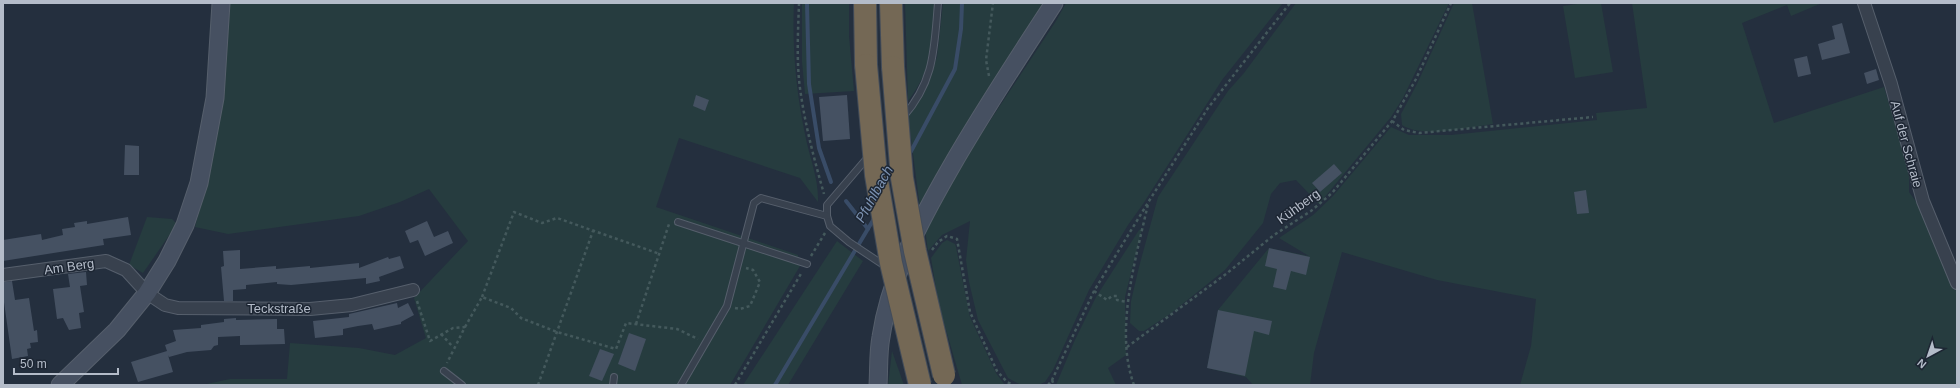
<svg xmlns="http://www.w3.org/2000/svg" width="1960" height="388" font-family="Arial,sans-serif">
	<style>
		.green { fill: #263c3f }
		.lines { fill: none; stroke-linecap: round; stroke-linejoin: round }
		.stream { stroke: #394c67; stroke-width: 4 }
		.building { fill: #455162 }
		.lane-casing { stroke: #565f6c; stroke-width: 8 }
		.street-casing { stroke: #565f6c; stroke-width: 14 }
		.secondary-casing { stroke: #565f6c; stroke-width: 19 }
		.highway-casing { stroke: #434c59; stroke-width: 24 }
		.path { stroke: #44595c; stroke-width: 2.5; stroke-dasharray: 3 3; stroke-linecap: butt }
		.lane { stroke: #38414e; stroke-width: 6 }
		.street { stroke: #38414e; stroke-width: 12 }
		.secondary { stroke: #465061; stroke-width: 17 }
		.highway { stroke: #746855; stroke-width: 22 }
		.highway-bridge-casing { stroke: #434c59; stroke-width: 24; stroke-linecap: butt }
		.highway-bridge { stroke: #746855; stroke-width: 22 }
		.labels { text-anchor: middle; stroke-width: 3; stroke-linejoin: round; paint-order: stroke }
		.street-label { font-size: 13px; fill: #b4bcc9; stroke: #1d2633 }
		.water-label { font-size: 14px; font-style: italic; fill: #7c92b1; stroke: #1d2633 }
	</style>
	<rect width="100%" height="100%" fill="#242f3e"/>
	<g class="green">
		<path d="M221,3h573c-2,44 2,88 11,131 4,22 14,45 13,68l-18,-24 -121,-40 -23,69 142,48 2,11 -70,119h-528l28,-6h57l3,-36 69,5 36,7 31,-17 -12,-40 54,-57 -39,-52 -29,13 -41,14 -131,18 -33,-7 16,-63 12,-64z"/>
		<polygon points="802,3 849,3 849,36 854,91 805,94 802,62"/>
		<path d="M905,3h30c-3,41 -1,64 -27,98z"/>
		<polygon points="943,3 1046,3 920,208 908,115 925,91 937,57"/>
		<polygon points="1066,3 1283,3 1222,80 1143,204 1128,225 1089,290 1053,370 1045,382 1038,385 1021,385 1008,378 978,320 969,282 966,260 970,221 942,235 928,251 925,229 966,157 1056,21"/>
		<polygon points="1296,3 1449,3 1403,98 1391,117 1319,204 1296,180 1280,183 1271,194 1263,223 1225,270 1170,314 1144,331 1139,331 1130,323 1131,301 1139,267 1158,197 1228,91 1244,73"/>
		<path d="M1454,3h18l21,121c-24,3 -70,15 -91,1l-1,-11 16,-30z"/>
		<polygon points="1584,3 1601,3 1613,72 1575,78 1563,6"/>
		<polygon points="1632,3 1822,3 1791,16 1787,5 1742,23 1774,123 1884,87 1909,170 1909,192 1920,207 1936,249 1957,293 1957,385 1520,385 1531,346 1536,299 1437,280 1342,252 1314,353 1310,385 1253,385 1246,377 1207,368 1218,310 1269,248 1309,256 1279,238 1313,215 1333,196 1391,127 1409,135 1451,135 1597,120 1596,113 1647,108"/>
		<polygon points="147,217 172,219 177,224 143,273 129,265"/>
		<polygon points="1142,229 1125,297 1126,355 1108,368 1116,385 1056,385 1074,342 1096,297 1139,230"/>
		<polygon points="947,240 955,244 956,247 970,317 996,373 1005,385 962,385 939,306 931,258 942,243"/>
		<polygon points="837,241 863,261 788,385 743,385"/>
		<polygon points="892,351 904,385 888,385"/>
	</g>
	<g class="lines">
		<g class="stream">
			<polyline points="807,3 809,84 819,148 831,182"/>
			<polyline points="909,155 955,69 961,29 962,3"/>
			<polyline points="846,201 868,229"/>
			<polyline points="775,385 875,217"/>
		</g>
	</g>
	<g class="building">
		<polygon points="1842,23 1850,53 1822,60 1818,44 1835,39 1832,26"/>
		<polygon points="1807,56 1811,74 1798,77 1794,59"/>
		<polygon points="1876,69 1879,80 1867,84 1864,73"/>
		<polygon points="696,95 709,100 705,111 693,106"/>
		<polygon points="847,95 850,139 823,141 819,97"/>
		<polygon points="125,145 139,146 139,175 124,175"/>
		<polygon points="1334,164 1342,173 1320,192 1312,183"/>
		<polygon points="1586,190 1589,213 1577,214 1574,192"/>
		<polygon points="128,217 131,235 103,239 104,245 3,261 3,240 41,234 42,240 63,235 62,229 75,227 74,223 87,221 87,224"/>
		<polygon points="427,221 434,237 448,231 453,243 425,256 418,240 410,243 405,231"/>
		<polygon points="1269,248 1310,257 1306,275 1291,271 1286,290 1273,287 1277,269 1265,266"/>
		<polygon points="240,250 240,269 276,266 276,269 310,266 310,268 359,263 359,268 388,257 389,259 400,256 404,268 379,277 380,281 366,284 366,278 291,285 277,284 277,282 246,285 246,289 233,290 233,301 224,301 221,267 224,266 223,251"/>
		<polygon points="86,272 87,285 80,286 84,312 79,313 81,328 69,330 63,318 57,319 53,289 70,287 68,274"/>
		<polygon points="12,281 15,300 29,298 34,331 37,330 38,342 30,343 31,348 27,349 28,356 12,359 3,295 3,282"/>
		<polygon points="397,303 398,308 408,303 414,315 401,322 401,324 374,330 372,324 358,326 343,329 343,335 315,338 313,321 349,317 349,314"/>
		<polygon points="1218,310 1272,321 1269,335 1254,331 1245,376 1207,368"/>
		<polygon points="236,318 236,320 277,319 277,329 284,329 285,344 240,345 240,336 218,337 218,345 214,346 211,350 187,352 169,357 168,355 173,372 138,382 131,362 167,351 165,345 176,341 173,330 201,328 201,325 224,322 224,319"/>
		<polygon points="629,333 646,339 635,371 618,364"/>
		<polygon points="600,349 614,354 602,381 589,376"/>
	</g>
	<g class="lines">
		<g class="lane-casing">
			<g id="lane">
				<path d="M903,117c32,-36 31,-69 35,-114"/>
				<polyline points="868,157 827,205 827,216 830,226 849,242 885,266"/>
				<polyline points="678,222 807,264"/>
				<polyline points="444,371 462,385"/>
				<polyline points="613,385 614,377"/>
				<polyline points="681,385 727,306 754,203 761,198 827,216"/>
			</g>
		</g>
		<g class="street-casing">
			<g id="street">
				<polyline points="1864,3 1891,84 1923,201 1957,283"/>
				<polyline points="3,275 106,261 126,270 147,293 165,305 178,308 310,309 352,305 413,290"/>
			</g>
		</g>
		<g class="secondary-casing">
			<g id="secondary">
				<polyline points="60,385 117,330 147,293 167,261 185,225 199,183 215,98 221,3"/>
				<path d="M878,385c1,-16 0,-33 3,-48 9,-61 40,-118 70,-170 32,-56 68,-110 103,-164"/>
			</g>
		</g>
		<g class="highway-casing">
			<g id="highway">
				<polyline points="865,3 866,65"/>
				<polyline points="891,3 893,67"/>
			</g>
		</g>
		<g class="path">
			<path d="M799,3c-1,30 -3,62 2,92 5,34 14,67 23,99"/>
			<polyline points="989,76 986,60 993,3"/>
			<polyline points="1392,121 1404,130 1419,133 1593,117"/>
			<polyline points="932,250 938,242 947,236 957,239 970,312 997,371 1007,382 1013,385"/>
			<polyline points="811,256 825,233"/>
			<polyline points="1094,291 1107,300 1112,296 1117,296 1117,300 1127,302"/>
			<polyline points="482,297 514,212 542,223 557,218 660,254"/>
			<polyline points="417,301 430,341 453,328 465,327 447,363"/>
			<polyline points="735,308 740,309 750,306 760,282 753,270 746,268"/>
			<polyline points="636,324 669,224"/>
			<polyline points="465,327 482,297 511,308 521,318 557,332 616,349 626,323 677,329 698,339"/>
			<polyline points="441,334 453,347"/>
			<polyline points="1127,347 1226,274 1274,235 1311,211 1332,193 1393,120 1416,79 1451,3"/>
			<polyline points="1052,380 1054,385"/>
			<polyline points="538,385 593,231"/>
			<polyline points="735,385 802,272"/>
			<polyline points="1048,385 1052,380 1094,291 1149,201 1208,108 1290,3"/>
			<path d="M1134,385c-20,-54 2,-127 14,-181"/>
		</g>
		<use href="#lane" class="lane"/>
		<use href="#street" class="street"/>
		<use href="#secondary" class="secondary"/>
		<use href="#highway" class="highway"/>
		<g class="highway-bridge-casing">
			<g id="highway-bridge">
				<polyline points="866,65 876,175 891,263 920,385"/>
				<polyline points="893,67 902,178 915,251 944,375"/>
			</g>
		</g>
		<use href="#highway-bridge" class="highway-bridge"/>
	</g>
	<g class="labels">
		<g class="street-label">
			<text transform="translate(1907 144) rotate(75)" y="5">Auf der Schraie</text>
			<text transform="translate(1298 206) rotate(-36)" y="5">Kühberg</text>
			<text transform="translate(69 266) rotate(-8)" y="5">Am Berg</text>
			<text x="279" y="313">Teckstraße</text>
		</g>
		<g class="water-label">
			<text transform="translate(874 194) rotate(-61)" y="5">Pfuhlbach</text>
		</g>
	</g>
	<rect width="1960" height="388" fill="none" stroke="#b4bcc9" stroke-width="8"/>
	<g transform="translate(1928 356) rotate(220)" stroke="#1d2633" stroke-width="3" paint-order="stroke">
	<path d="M0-3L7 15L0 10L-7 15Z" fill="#b4bcc9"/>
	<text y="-6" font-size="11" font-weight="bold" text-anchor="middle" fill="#b4bcc9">N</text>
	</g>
	<path d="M14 368v6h104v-6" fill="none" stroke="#b4bcc9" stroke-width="2"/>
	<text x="20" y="368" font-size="12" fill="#b4bcc9" stroke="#1d2633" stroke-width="3" paint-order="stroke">50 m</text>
</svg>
